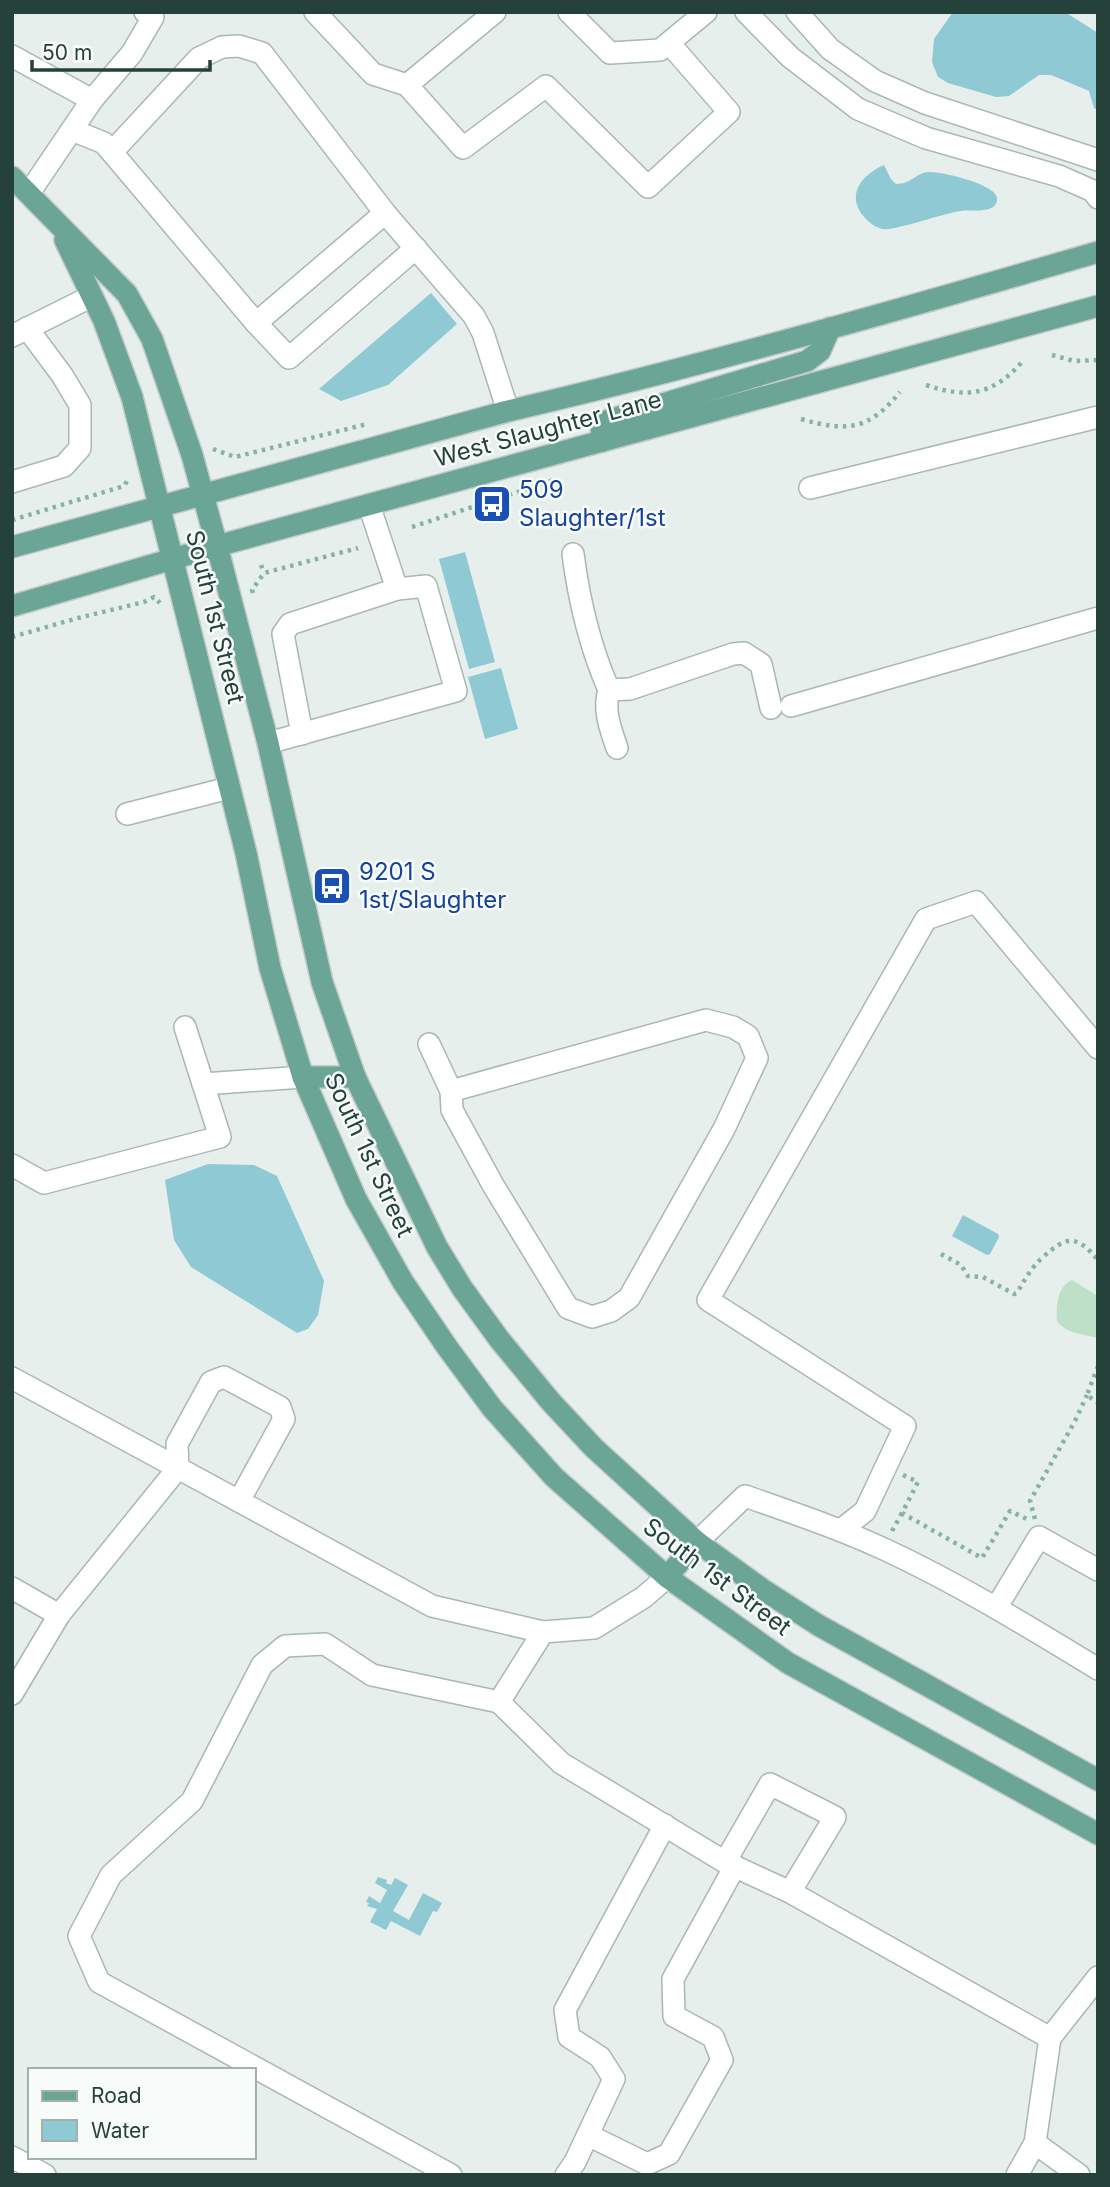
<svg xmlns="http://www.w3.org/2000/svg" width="1110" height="2187" font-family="Inter,sans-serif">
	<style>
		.green { fill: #bfe0c8 }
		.water { fill: #8ec9d4 }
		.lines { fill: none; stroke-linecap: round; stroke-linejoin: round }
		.minor-casing { stroke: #a8b8b2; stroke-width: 24 }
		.major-casing { stroke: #c2cac8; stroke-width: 24 }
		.path { stroke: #86b3a5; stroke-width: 4.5; stroke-dasharray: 3.5 5; stroke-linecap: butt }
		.minor { stroke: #fff; stroke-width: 21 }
		.major { stroke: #6aa596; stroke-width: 21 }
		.labels { text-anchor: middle; stroke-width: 5; stroke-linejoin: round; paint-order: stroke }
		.street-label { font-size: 24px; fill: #24423a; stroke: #f7fbf9 }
		.transit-label { font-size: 24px; fill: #164399; stroke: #f7fbf9; text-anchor: start }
	</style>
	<rect width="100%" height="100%" fill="#e6efeb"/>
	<path class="green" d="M1072,1280l26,16v42c-15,-4 -32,-4 -41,-17 -1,-14 0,-35 15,-41z"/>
	<g class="water">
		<polygon points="953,12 1065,12 1098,33 1098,110 1094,108 1089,91 1051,75 1039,75 1009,96 996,97 948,83 938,77 932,62 934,39"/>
		<path d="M884,165l7,14 5,5c16,0 20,-12 34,-12 12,0 66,12 67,26 1,17 -27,11 -36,13 -17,2 -66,20 -78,18 -7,-1 -13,-6 -18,-11 -20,-22 -4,-43 19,-53z"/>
		<polygon points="431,293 457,324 388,385 341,401 319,389"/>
		<polygon points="465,552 495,662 469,669 439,559"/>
		<polygon points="501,668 518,729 485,739 468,677"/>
		<polygon points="208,1164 254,1165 277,1176 324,1281 318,1315 308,1329 297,1333 191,1267 174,1240 165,1180"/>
		<polygon points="963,1215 998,1234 999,1237 990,1254 987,1255 952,1236"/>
		<polygon points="378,1877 387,1880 386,1883 391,1885 395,1878 408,1885 393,1911 409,1920 423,1893 442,1903 437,1912 433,1911 420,1936 391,1921 386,1930 370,1922 377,1909 367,1906 369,1903 366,1902 369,1896 380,1903 387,1890 375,1883"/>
	</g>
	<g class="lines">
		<g class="minor-casing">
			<g id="minor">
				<polyline points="315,12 373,74 407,85 463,148 546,86 648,187 729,112 669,43"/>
				<polyline points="569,12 610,53 660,50 706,12"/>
				<polyline points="746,12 790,57 858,109 926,138 1059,176 1093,191 1098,198"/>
				<polyline points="797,12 830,49 875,81 925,103 1098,160"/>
				<polyline points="12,56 92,100"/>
				<polyline points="407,85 495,12"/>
				<polyline points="72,130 104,143 256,323 385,213 474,316 483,333 508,411"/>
				<polyline points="112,152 199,58 222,47 239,46 262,53 385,213"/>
				<polyline points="29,193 92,100 132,53 153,17 145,12"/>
				<polyline points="256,323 289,358 416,248"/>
				<polyline points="12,336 92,296"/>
				<polyline points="12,482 64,466 80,448 80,405 62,375 27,328"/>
				<polyline points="810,488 1098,417"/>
				<path d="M573,554c6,46 17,93 36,136l21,-1 103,-35 11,-1 17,11 10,44"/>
				<path d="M609,690c-6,20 1,37 8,58"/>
				<polyline points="791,706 1098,618"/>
				<polyline points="302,734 283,634 290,624 397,589"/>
				<polyline points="268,743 456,691 426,586 397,589 369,505"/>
				<polyline points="127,814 229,788"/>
				<polyline points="429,1044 451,1091 452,1110 493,1185 568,1308 592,1317 611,1311 629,1298 724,1129 757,1058 748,1036 733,1027 706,1020 451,1091"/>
				<polyline points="203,1084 303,1077"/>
				<polyline points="12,1165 44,1183 220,1137 185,1027"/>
				<polyline points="12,1378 178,1468"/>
				<polyline points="178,1468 177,1444 211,1382 224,1377 280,1407 284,1419 239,1501"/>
				<polyline points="841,1530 865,1511 905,1426 708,1300 926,919 976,902 1098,1048"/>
				<path d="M697,1542l48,-46c48,17 96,33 141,54 73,34 143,77 212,119"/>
				<polyline points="12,1588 59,1615"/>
				<polyline points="996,1608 1039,1537 1098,1570"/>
				<polyline points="12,1694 59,1615 178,1468 432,1606 543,1632"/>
				<polyline points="499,1702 543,1632 594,1628 644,1597 667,1577"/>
				<polyline points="790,1892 725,1862 770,1784 835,1817 790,1892 1050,2038"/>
				<polyline points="588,2135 647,2164 669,2154 722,2060 713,2037 674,2016 673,1979 735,1866"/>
				<polyline points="1035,2143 1079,2175"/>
				<polyline points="12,2157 45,2175"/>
				<polyline points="451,2175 99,1982 79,1936 111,1875 192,1801 262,1665 285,1646 325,1644 372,1675 499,1702 561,1763 725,1862"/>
				<polyline points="566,2175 575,2162 614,2079 600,2057 569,2037 565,2010 665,1825"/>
				<polyline points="1017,2175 1035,2143 1050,2038 1098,1977"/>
			</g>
		</g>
		<g class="major-casing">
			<g id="major">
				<polyline points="12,177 127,294 152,339 192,455 217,546 268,743 322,982 355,1077 437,1247 462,1288 499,1339 551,1402 594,1448 697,1542 762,1589 818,1625 1098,1780"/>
				<polyline points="65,240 104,321 132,397 246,853 270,968 303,1077 356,1199 403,1282 447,1347 492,1408 554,1477 667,1577 788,1663 1098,1834"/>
				<polyline points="603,441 601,427 609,420 807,361 820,351 830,328"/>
				<path d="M12,547l496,-136c198,-46 394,-102 590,-159"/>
				<polyline points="12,606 217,546 1098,306"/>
				<polyline points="303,1077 355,1077"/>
				<polyline points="667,1577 697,1542"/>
			</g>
		</g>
		<g class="path">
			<polyline points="1052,355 1074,361 1098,360"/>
			<path d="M926,385c42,14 67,10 97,-24"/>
			<path d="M801,419c46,13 67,12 99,-27"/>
			<polyline points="213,449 235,457 367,424"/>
			<polyline points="12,520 124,486 129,478"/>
			<polyline points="412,527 554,480"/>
			<polyline points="261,565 264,573"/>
			<polyline points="253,593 252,590 264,573 358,548"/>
			<polyline points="12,637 78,618 144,602 154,597 160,603"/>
			<path d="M941,1254l20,11 7,11 15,1 31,17 3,-1c8,-14 14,-25 26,-36 24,-21 33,-23 55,3"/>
			<polyline points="1098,1366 1087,1395 1098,1403"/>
			<polyline points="903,1475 918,1482 902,1513 982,1558 1010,1511 1029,1520"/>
			<polyline points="1035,1519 1030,1501 1075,1421 1087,1395"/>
			<polyline points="892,1531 902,1513"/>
		</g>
		<use href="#minor" class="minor"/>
		<use href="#major" class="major"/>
	</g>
	<defs>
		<g id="bus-square" transform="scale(2.0125)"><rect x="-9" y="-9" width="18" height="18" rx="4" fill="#1a4fb4" stroke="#f7fbf9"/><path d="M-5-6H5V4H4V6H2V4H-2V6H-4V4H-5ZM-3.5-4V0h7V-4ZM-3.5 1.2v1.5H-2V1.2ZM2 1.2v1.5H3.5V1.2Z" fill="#fff"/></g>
	</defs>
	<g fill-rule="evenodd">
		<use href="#bus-square" x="492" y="504"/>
		<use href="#bus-square" x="332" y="886"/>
	</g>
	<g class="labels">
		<g class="street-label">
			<text transform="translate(548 429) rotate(-15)" y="8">West Slaughter Lane</text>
			<text transform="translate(215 617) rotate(76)" y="8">South 1st Street</text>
			<text transform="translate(369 1155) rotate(65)" y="8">South 1st Street</text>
			<text transform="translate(717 1577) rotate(37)" y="8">South 1st Street</text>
		</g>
		<g class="transit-label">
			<text x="519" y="498">509<tspan x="519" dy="28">Slaughter/1st</tspan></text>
			<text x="359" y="880">9201 S<tspan x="359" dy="28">1st/Slaughter</tspan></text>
		</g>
	</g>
	<rect width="1110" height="2187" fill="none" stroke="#24423a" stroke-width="28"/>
	<rect x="28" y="2068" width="228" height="91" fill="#f7fbf9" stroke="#a3b1ad" stroke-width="2"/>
	<rect x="42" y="2091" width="35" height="10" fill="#6aa596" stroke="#a3b1ad" stroke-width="2"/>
	<text x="91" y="2103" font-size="21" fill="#24423a">Road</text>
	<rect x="42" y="2120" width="35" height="21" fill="#8ec9d4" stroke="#a3b1ad" stroke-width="2"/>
	<text x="91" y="2138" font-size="21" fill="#24423a">Water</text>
	<path d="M32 60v10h178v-10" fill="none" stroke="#24423a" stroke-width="3.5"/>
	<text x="42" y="60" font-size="21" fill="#24423a" stroke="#f7fbf9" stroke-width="5" paint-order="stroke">50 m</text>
</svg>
